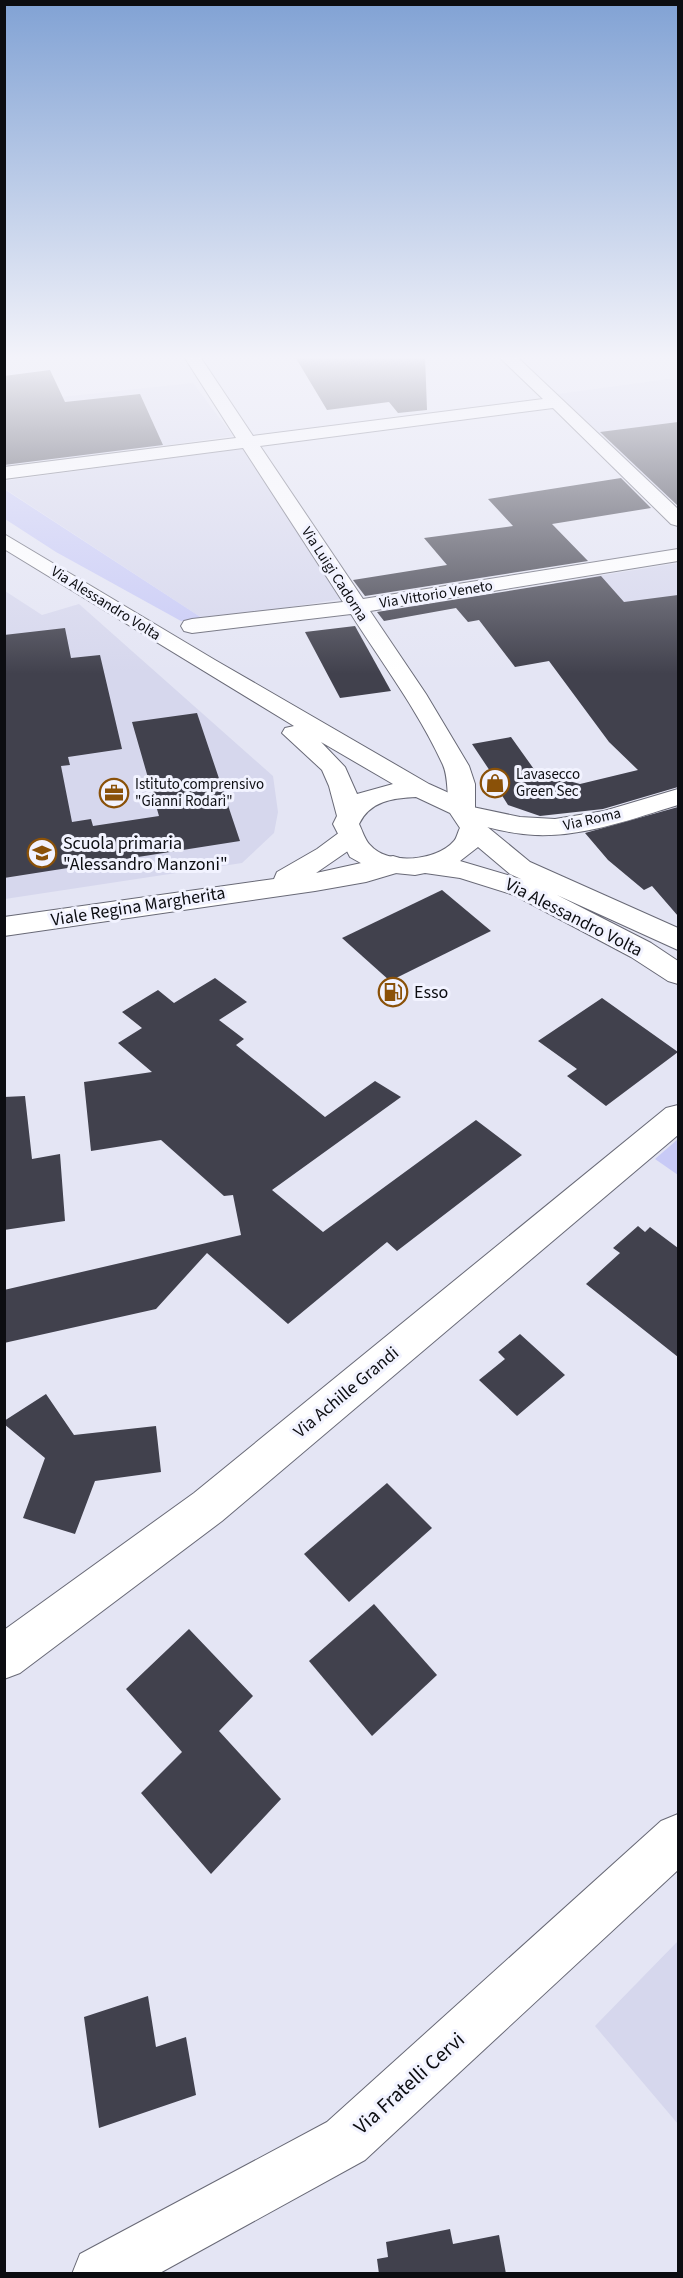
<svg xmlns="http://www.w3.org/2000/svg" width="683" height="2278" font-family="'Source Sans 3',sans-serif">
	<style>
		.built { fill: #d6d7ed }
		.green { fill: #c8caf6 }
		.building { fill: #41414d }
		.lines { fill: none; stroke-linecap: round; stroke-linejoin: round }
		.minor-casing { stroke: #686976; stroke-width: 2 }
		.tertiary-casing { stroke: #686976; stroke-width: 2 }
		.secondary-casing { stroke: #686976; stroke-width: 2 }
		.minor { fill: #fff; fill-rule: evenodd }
		.tertiary { fill: #fff; fill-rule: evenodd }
		.secondary { fill: #fff; fill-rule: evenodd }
		.labels { text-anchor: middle; stroke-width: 6; stroke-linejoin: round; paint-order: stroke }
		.far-street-label { font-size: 15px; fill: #0c0d11; stroke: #f2f3ff }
		.far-poi-label { font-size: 15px; fill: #0c0d11; stroke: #f2f3ff; text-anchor: start }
		.poi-label { font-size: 18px; fill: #0c0d11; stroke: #f2f3ff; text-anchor: start }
		.street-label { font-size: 18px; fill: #0c0d11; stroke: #f2f3ff }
		.near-street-label { font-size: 21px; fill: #0c0d11; stroke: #f2f3ff }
	</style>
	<rect width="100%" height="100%" fill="#e4e5f4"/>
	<g class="built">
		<polygon points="668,379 678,380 678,497 665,498 558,394"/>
		<polygon points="193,383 233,436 5,468 4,403"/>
		<polygon points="249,447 342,599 205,620 5,489 4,481"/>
		<polygon points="678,563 678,667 626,675 554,583"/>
		<polygon points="5,591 42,615 79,604 273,776 278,812 274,833 242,863 5,899"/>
		<polygon points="678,1941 678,2124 595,2026"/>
	</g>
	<g class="green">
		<polygon points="4,489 205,620 181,621 56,552 5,519"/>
		<polygon points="678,1139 678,1175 655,1159"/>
	</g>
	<g class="building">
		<polygon points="294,355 425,355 427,410 398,413 389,402 327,410"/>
		<polygon points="50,370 65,402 140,394 163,445 4,465 4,376"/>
		<polygon points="678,422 678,506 600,432"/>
		<polygon points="621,478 651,508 552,524 588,561 365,596 353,580 447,565 424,538 513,526 488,499"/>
		<polygon points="601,576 624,602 678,595 678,787 603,809 540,816 508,805 491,778 494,777 472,744 511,737 536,772 580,784 638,770 609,742 549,661 515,667 479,620 468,622 456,608 384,621 377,612"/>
		<polygon points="355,626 391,691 340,698 305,632"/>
		<polygon points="65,628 71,658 100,655 122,749 68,757 70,765 61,766 72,822 91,819 93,826 159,816 132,722 197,713 240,841 4,878 4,635"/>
		<polygon points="678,807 678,916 652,886 644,890 608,860 585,833"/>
		<polygon points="442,890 491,931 390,981 342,938"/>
		<polygon points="215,978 247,1002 219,1020 244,1039 236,1045 325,1117 375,1081 401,1097 272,1190 323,1232 476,1120 522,1155 397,1251 387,1242 288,1324 207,1253 156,1309 4,1343 4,1290 241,1235 233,1195 224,1196 161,1140 91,1151 84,1082 152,1072 118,1043 142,1028 122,1012 158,990 174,1003"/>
		<polygon points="602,998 678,1052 606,1106 567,1076 577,1069 538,1041"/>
		<polygon points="25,1096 32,1159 60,1154 65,1221 4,1230 4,1097"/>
		<polygon points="638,1226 645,1232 650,1227 678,1248 678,1357 586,1284 620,1253 613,1248"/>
		<polygon points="520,1334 565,1375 517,1416 479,1380 505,1359 498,1352"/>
		<polygon points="46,1394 74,1435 156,1426 161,1472 95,1481 75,1534 23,1518 45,1458 4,1424 4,1421"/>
		<polygon points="387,1483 432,1528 349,1602 304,1554"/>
		<polygon points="374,1604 437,1675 372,1736 309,1661"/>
		<polygon points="189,1629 253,1696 219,1731 281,1799 211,1874 141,1793 182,1752 126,1689"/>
		<polygon points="148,1996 156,2047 186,2037 196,2095 99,2128 84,2017"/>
		<polygon points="450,2229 453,2244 499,2235 506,2274 379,2274 377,2259 388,2257 386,2242"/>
	</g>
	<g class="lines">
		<g class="minor-casing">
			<g id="minor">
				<path d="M183,355h16l54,81 290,-37 -46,-44h18l163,154v17l-7,-2 -118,-116 -293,38 103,153 315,-50v12l-308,50 56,83 43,72 6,18v25l-4,6 -9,2 -9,-2c-8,-12 -3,-34 -10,-50 -24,-53 -61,-102 -92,-151l-159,19 -8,-2 -3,-5 3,-5 8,-2 151,-17 -100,-154 -239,31v-12l232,-29z"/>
				<polygon points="678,1105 678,1135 222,1521 20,1673 4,1679 4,1630 194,1493 666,1108"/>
				<polygon points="678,1814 678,1870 365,2160 158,2274 72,2274 80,2254 327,2122 661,1821"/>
			</g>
		</g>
		<g class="tertiary-casing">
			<g id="tertiary">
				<path d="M678,789v16c-46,14 -94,32 -143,30 -26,-1 -51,-9 -76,-15l-4,-6 4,-6 9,-2 52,11 35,2 49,-8z"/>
				<polygon points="349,830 358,832 362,838 358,844 316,873 393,856 403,859 407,865 403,871 366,882 315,891 4,936 4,917 274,879 277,872 317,849 340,832"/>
			</g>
		</g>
		<g class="secondary-casing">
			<path id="secondary" d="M4,534l211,126 214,124 40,18 16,23 45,37 148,66v22l-121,-55 94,48 27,18v23l-10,-3 -37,-24 -117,-62 -54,-17 -35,-5 -10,2 -40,-4 -25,-14 -17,-33 4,-8 -8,-30 -7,-16 -40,-37 3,-5 9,-2 -290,-177zM321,742l72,42 -36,10 -12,-27zM416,797l34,16 10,15c-2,3 -3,10 -6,13 -17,20 -66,25 -84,4 -5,-5 -8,-15 -11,-21 11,-23 34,-26 57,-27zM478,847l32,27 11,5 -61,-18z"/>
		</g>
		<use href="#minor" class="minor"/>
		<use href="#tertiary" class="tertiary"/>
		<use href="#secondary" class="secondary"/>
	</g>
	<linearGradient id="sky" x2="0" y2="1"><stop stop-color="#81a2d4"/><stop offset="0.53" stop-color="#f3f3fa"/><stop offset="1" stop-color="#f3f3fa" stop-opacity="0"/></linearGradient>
	<rect width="683" height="674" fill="url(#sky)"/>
	<defs>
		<g id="shop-ring" transform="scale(1.5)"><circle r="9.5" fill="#f2f3ff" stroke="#8a5108" stroke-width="1.5"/><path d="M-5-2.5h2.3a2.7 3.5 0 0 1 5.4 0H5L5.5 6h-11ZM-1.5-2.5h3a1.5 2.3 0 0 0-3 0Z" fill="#8a5108"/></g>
		<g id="office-ring" transform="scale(1.5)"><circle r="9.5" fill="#f2f3ff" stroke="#8a5108" stroke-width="1.5"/><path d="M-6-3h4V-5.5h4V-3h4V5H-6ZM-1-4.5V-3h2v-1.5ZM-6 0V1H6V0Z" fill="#8a5108"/></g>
		<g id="school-ring" transform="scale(1.5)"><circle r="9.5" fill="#f2f3ff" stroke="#8a5108" stroke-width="1.5"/><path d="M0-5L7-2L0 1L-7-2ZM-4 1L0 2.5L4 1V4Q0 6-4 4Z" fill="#8a5108"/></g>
		<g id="fuel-ring" transform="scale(1.5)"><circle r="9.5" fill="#f2f3ff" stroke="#8a5108" stroke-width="1.5"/><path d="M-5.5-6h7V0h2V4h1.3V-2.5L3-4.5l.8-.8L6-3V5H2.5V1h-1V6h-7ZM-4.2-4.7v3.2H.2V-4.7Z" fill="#8a5108"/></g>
	</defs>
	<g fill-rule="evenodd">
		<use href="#shop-ring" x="495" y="783"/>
		<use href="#office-ring" x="114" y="793"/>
		<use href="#school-ring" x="42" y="853"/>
		<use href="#fuel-ring" x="393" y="992"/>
	</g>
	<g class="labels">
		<g class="far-street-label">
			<text transform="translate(335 574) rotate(57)" y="5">Via Luigi Cadorna</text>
			<text transform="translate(436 594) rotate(-9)" y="5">Via Vittorio Veneto</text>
			<text transform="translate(106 603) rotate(32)" y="5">Via Alessandro Volta</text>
			<text transform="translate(592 819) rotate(-13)" y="5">Via Roma</text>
		</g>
		<g class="far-poi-label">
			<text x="516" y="779">Lavasecco<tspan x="516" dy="17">Green Sec</tspan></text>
			<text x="135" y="789">Istituto comprensivo<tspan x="135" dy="17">"Gianni Rodari"</tspan></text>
		</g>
		<g class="poi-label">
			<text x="63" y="849">Scuola primaria<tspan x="63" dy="21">"Alessandro Manzoni"</tspan></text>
			<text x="414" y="998">Esso</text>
		</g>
		<g class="street-label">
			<text transform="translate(138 906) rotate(-9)" y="6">Viale Regina Margherita</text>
			<text transform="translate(574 917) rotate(27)" y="6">Via Alessandro Volta</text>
			<text transform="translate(346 1392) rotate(-40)" y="6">Via Achille Grandi</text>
		</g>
		<g class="near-street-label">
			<text transform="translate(409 2083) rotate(-42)" y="7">Via Fratelli Cervi</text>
		</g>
	</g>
	<rect width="683" height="2278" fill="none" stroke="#0c0d11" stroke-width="12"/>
</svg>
